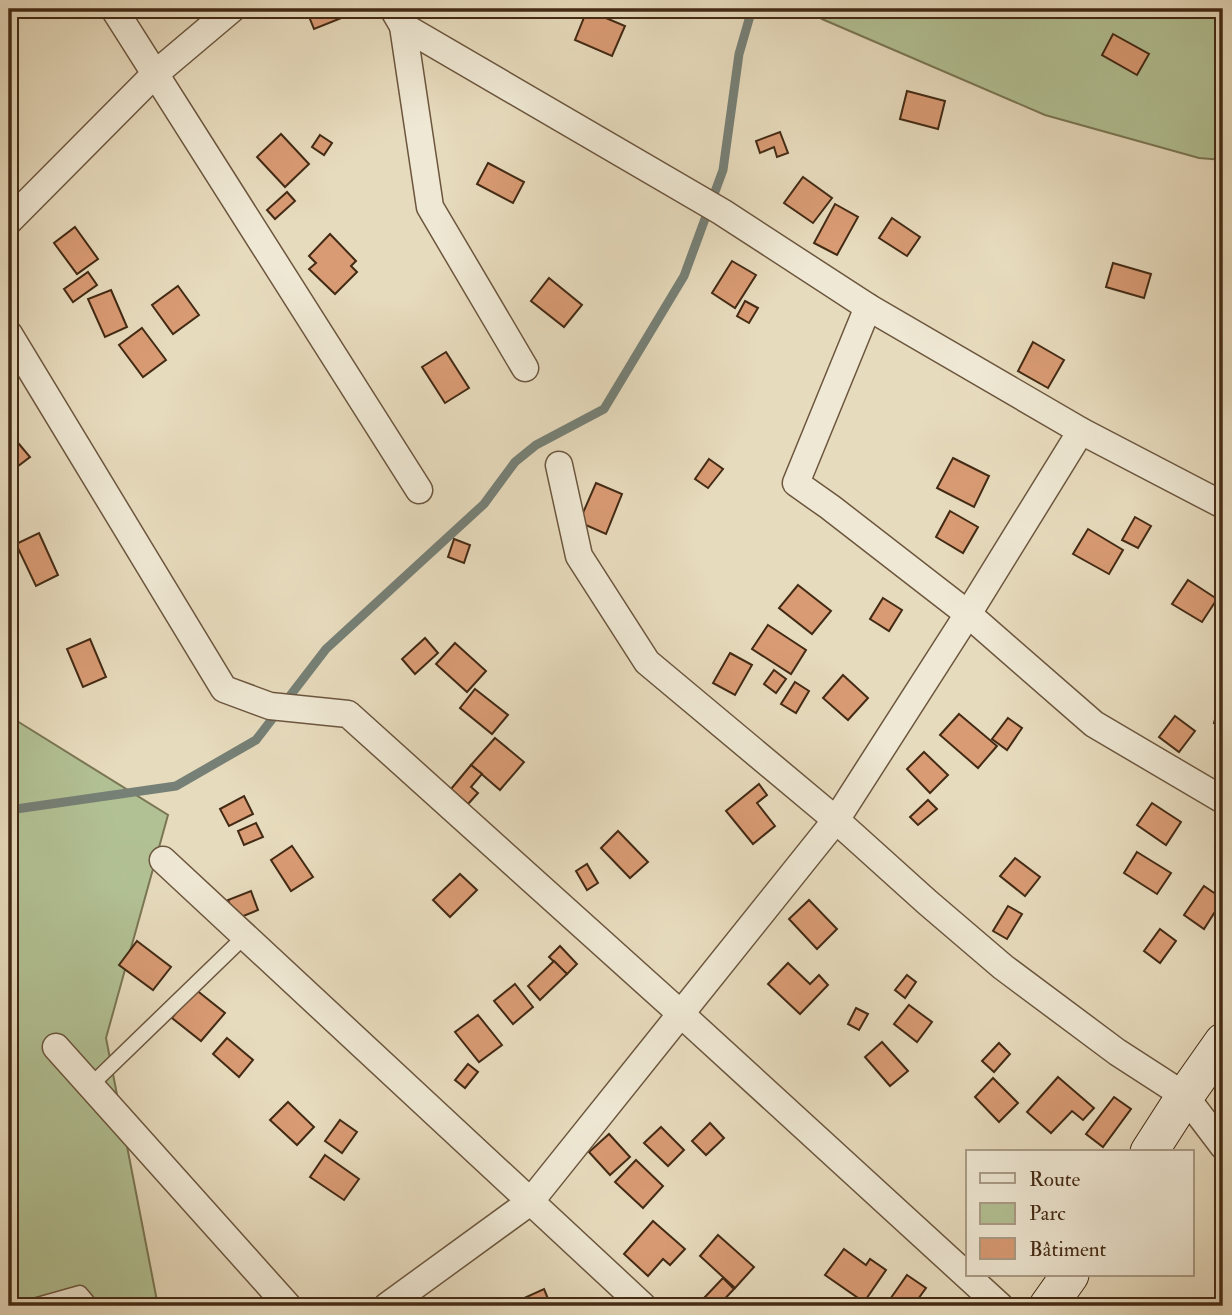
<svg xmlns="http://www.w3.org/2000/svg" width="1232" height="1315" font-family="'IM FELL Double Pica',serif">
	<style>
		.green { fill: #b2c194; stroke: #7a7654; stroke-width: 2 }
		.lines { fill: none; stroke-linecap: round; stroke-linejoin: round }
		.stream { stroke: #768076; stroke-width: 9 }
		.building { fill: #d99b74; stroke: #432a14; stroke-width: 2 }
		.lane-casing { stroke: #6c563e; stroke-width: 17 }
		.street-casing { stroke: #6c563e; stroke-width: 29 }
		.secondary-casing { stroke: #432a14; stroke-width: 39 }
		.lane { stroke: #efe8d4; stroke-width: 14 }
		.street { stroke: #efe8d4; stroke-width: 26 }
		.secondary { stroke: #efe8d4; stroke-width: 37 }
	</style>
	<rect width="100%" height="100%" fill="#e7dbbd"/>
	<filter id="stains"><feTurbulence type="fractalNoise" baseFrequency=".00286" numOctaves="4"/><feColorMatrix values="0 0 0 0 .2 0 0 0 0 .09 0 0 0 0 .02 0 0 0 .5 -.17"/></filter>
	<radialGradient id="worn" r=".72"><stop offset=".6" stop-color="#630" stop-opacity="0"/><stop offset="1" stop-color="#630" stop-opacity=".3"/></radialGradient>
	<g class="green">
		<polygon points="808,9 1223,9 1223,160 1199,158 1045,115 822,19"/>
		<polygon points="9,716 168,815 106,1038 158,1306 9,1306"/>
	</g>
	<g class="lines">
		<polyline class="stream" points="9,810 176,786 256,740 326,649 484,504 515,462 536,445 604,409 684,276 723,170 739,54 752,9"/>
	</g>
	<g class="building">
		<polygon points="306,9 341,9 344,17 314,29"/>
		<polygon points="587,10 625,26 612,56 575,40"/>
		<polygon points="1113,34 1149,54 1137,75 1102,55"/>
		<polygon points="907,91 945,101 938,129 900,119"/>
		<polygon points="780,132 788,153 777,157 774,147 760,153 756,141"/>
		<polygon points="281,134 309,164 285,187 257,157"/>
		<polygon points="320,135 332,143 324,155 312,147"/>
		<polygon points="488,163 524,182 513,203 477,184"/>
		<polygon points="803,177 832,198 813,223 784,203"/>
		<polygon points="287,192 295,201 275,219 267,210"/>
		<polygon points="835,204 858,217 837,255 814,243"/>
		<polygon points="892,218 920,237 907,256 879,238"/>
		<polygon points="75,227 98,259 77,274 54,243"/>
		<polygon points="330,234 356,261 351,266 357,272 335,294 309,269 316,263 309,256"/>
		<polygon points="732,261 756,275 735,308 712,293"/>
		<polygon points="1113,263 1151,274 1144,298 1106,287"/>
		<polygon points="88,272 97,285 73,302 64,289"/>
		<polygon points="549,278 582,305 564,327 531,301"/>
		<polygon points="178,286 199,315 173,334 152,305"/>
		<polygon points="111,290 127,327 105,337 88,299"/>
		<polygon points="745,301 758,308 749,323 737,316"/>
		<polygon points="142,328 166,360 143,377 119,345"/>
		<polygon points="1033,342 1064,360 1048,388 1018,371"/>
		<polygon points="446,352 469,388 445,403 422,367"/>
		<polygon points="19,444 30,457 9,473 9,452"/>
		<polygon points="953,458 989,476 974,507 937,488"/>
		<polygon points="709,459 723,469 708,488 695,479"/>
		<polygon points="596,483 622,494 606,534 579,522"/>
		<polygon points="950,511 978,527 963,553 936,537"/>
		<polygon points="1135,517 1151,526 1138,548 1122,540"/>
		<polygon points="1088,529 1123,550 1109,574 1073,554"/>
		<polygon points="39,533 58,575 36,586 16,544"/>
		<polygon points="454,539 470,545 464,563 448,557"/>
		<polygon points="1188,580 1217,599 1202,622 1172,604"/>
		<polygon points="798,585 831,611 812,634 779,608"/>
		<polygon points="883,598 902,610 889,631 870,619"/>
		<polygon points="768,625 806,650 791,674 752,649"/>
		<polygon points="425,638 438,653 415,674 402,659"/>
		<polygon points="90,639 106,677 83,687 67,649"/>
		<polygon points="455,643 486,671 467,692 436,664"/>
		<polygon points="730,653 752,665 735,695 713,683"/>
		<polygon points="774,670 786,679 776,693 764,684"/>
		<polygon points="843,675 868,698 848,720 823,698"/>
		<polygon points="795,682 809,691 796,713 781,704"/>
		<polygon points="475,689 508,715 492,734 460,708"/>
		<polygon points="1218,708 1223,710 1223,726 1214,723"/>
		<polygon points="959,714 997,746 978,768 940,735"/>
		<polygon points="1175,716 1195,731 1179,752 1159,737"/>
		<polygon points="1008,718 1022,728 1007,750 992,739"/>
		<polygon points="495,738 524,762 500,790 471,765"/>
		<polygon points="924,752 948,775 930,793 907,769"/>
		<polygon points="471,765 482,774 471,787 478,793 468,804 451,789"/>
		<polygon points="759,784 767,795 757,803 775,826 753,844 726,811"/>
		<polygon points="244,796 253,814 229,826 220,809"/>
		<polygon points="928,800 937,809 918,825 910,817"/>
		<polygon points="1152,803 1181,822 1166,845 1137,825"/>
		<polygon points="256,823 263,837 244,845 238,831"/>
		<polygon points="618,831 648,862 630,878 601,848"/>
		<polygon points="292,846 313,877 291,891 271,860"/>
		<polygon points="1137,852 1171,873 1157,894 1124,873"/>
		<polygon points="1015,858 1040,877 1025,896 1000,876"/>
		<polygon points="587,864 598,883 587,890 576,871"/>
		<polygon points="460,874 477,890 450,917 433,900"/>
		<polygon points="1204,886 1223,899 1204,929 1184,915"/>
		<polygon points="251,891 258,910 236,919 228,900"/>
		<polygon points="809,900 837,929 817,949 789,919"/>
		<polygon points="1008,906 1022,914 1007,939 993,931"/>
		<polygon points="1160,929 1176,941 1160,963 1144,951"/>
		<polygon points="137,941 171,967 153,990 119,965"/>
		<polygon points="560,946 577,964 567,974 549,957"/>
		<polygon points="554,961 567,974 540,1000 528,986"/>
		<polygon points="788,963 810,984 819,975 828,985 800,1014 768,984"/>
		<polygon points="907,975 916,982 905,998 895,990"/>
		<polygon points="515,984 533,1007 513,1024 494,1001"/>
		<polygon points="195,989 225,1013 201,1041 172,1018"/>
		<polygon points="909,1005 932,1022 917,1042 894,1024"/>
		<polygon points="856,1008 868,1014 859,1030 848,1024"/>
		<polygon points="478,1015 502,1045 479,1062 455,1032"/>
		<polygon points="227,1038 253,1060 239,1077 213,1054"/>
		<polygon points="882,1042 908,1071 890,1086 865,1057"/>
		<polygon points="999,1043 1010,1054 994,1072 982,1061"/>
		<polygon points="468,1064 478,1072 465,1088 455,1080"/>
		<polygon points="1058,1077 1094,1108 1083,1120 1072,1111 1051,1133 1027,1112"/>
		<polygon points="993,1078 1018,1103 999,1122 975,1097"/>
		<polygon points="1114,1097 1131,1109 1103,1147 1086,1134"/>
		<polygon points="288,1102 314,1127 297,1145 270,1120"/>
		<polygon points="340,1120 357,1132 342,1153 325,1141"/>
		<polygon points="710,1123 724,1138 706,1155 692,1141"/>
		<polygon points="661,1127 684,1150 668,1166 644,1143"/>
		<polygon points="609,1134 630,1157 610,1175 589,1152"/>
		<polygon points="325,1155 359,1179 344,1200 310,1177"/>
		<polygon points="636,1160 663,1186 643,1208 615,1182"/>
		<polygon points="653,1221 685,1249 670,1265 663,1259 648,1276 624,1254"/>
		<polygon points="718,1235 754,1267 735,1288 700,1256"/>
		<polygon points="844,1249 866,1265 870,1259 886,1270 864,1302 825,1275"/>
		<polygon points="907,1275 926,1288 913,1306 889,1306 886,1305"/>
		<polygon points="723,1278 734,1289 718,1306 713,1306 704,1298"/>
		<polygon points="544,1289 551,1306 525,1306 522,1299"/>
	</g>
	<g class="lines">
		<g class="lane-casing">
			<g id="lane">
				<polyline points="90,1086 245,936"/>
				<polyline points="34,1306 80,1293 91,1306"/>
			</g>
		</g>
		<g class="street-casing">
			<g id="street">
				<polyline points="114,9 419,490"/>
				<polyline points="393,9 403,26 722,212 868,307 1081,431 1223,505"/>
				<polyline points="403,26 430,207 525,368"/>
				<polyline points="9,221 155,74 232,9"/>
				<polyline points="868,307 796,483 830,507 968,614 1094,724 1223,800"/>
				<polyline points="9,334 224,689 270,706 348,714 681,1014 1000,1306"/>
				<polyline points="559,465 579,556 647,662 836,820 927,902 1003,967 1117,1052 1185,1096 1223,1146"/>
				<polyline points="163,860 643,1306"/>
				<polyline points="56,1047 288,1306"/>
				<polyline points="387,1306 530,1202 836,820 968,614 1081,431"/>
			</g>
		</g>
		<g class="secondary-casing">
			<g id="secondary">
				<polyline points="1149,1152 1185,1096 1223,1042"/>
				<polyline points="1048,1306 1070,1275"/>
			</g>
		</g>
		<use href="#lane" class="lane"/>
		<use href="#street" class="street"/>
		<use href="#secondary" class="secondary"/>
	</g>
	<rect width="1232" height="1315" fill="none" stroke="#e7dbbd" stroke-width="35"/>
	<rect x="10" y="10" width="1211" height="1294" fill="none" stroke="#432a14" stroke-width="3.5"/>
	<rect x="18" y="18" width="1197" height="1280" fill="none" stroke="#432a14" stroke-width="2"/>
	<rect x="966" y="1150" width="228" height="126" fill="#efe8d4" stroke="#aa9c87" stroke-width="2"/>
	<rect x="980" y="1173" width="35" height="10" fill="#efe8d4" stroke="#aa9c87" stroke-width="2"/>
	<text x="1029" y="1186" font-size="21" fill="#432a14">Route</text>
	<rect x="980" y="1203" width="35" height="21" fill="#b2c194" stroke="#aa9c87" stroke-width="2"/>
	<text x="1029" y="1220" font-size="21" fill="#432a14">Parc</text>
	<rect x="980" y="1238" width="35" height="21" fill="#d99b74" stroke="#aa9c87" stroke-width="2"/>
	<text x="1029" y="1256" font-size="21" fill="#432a14">Bâtiment</text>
	<rect width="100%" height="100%" filter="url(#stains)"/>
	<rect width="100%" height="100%" fill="url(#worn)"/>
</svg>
